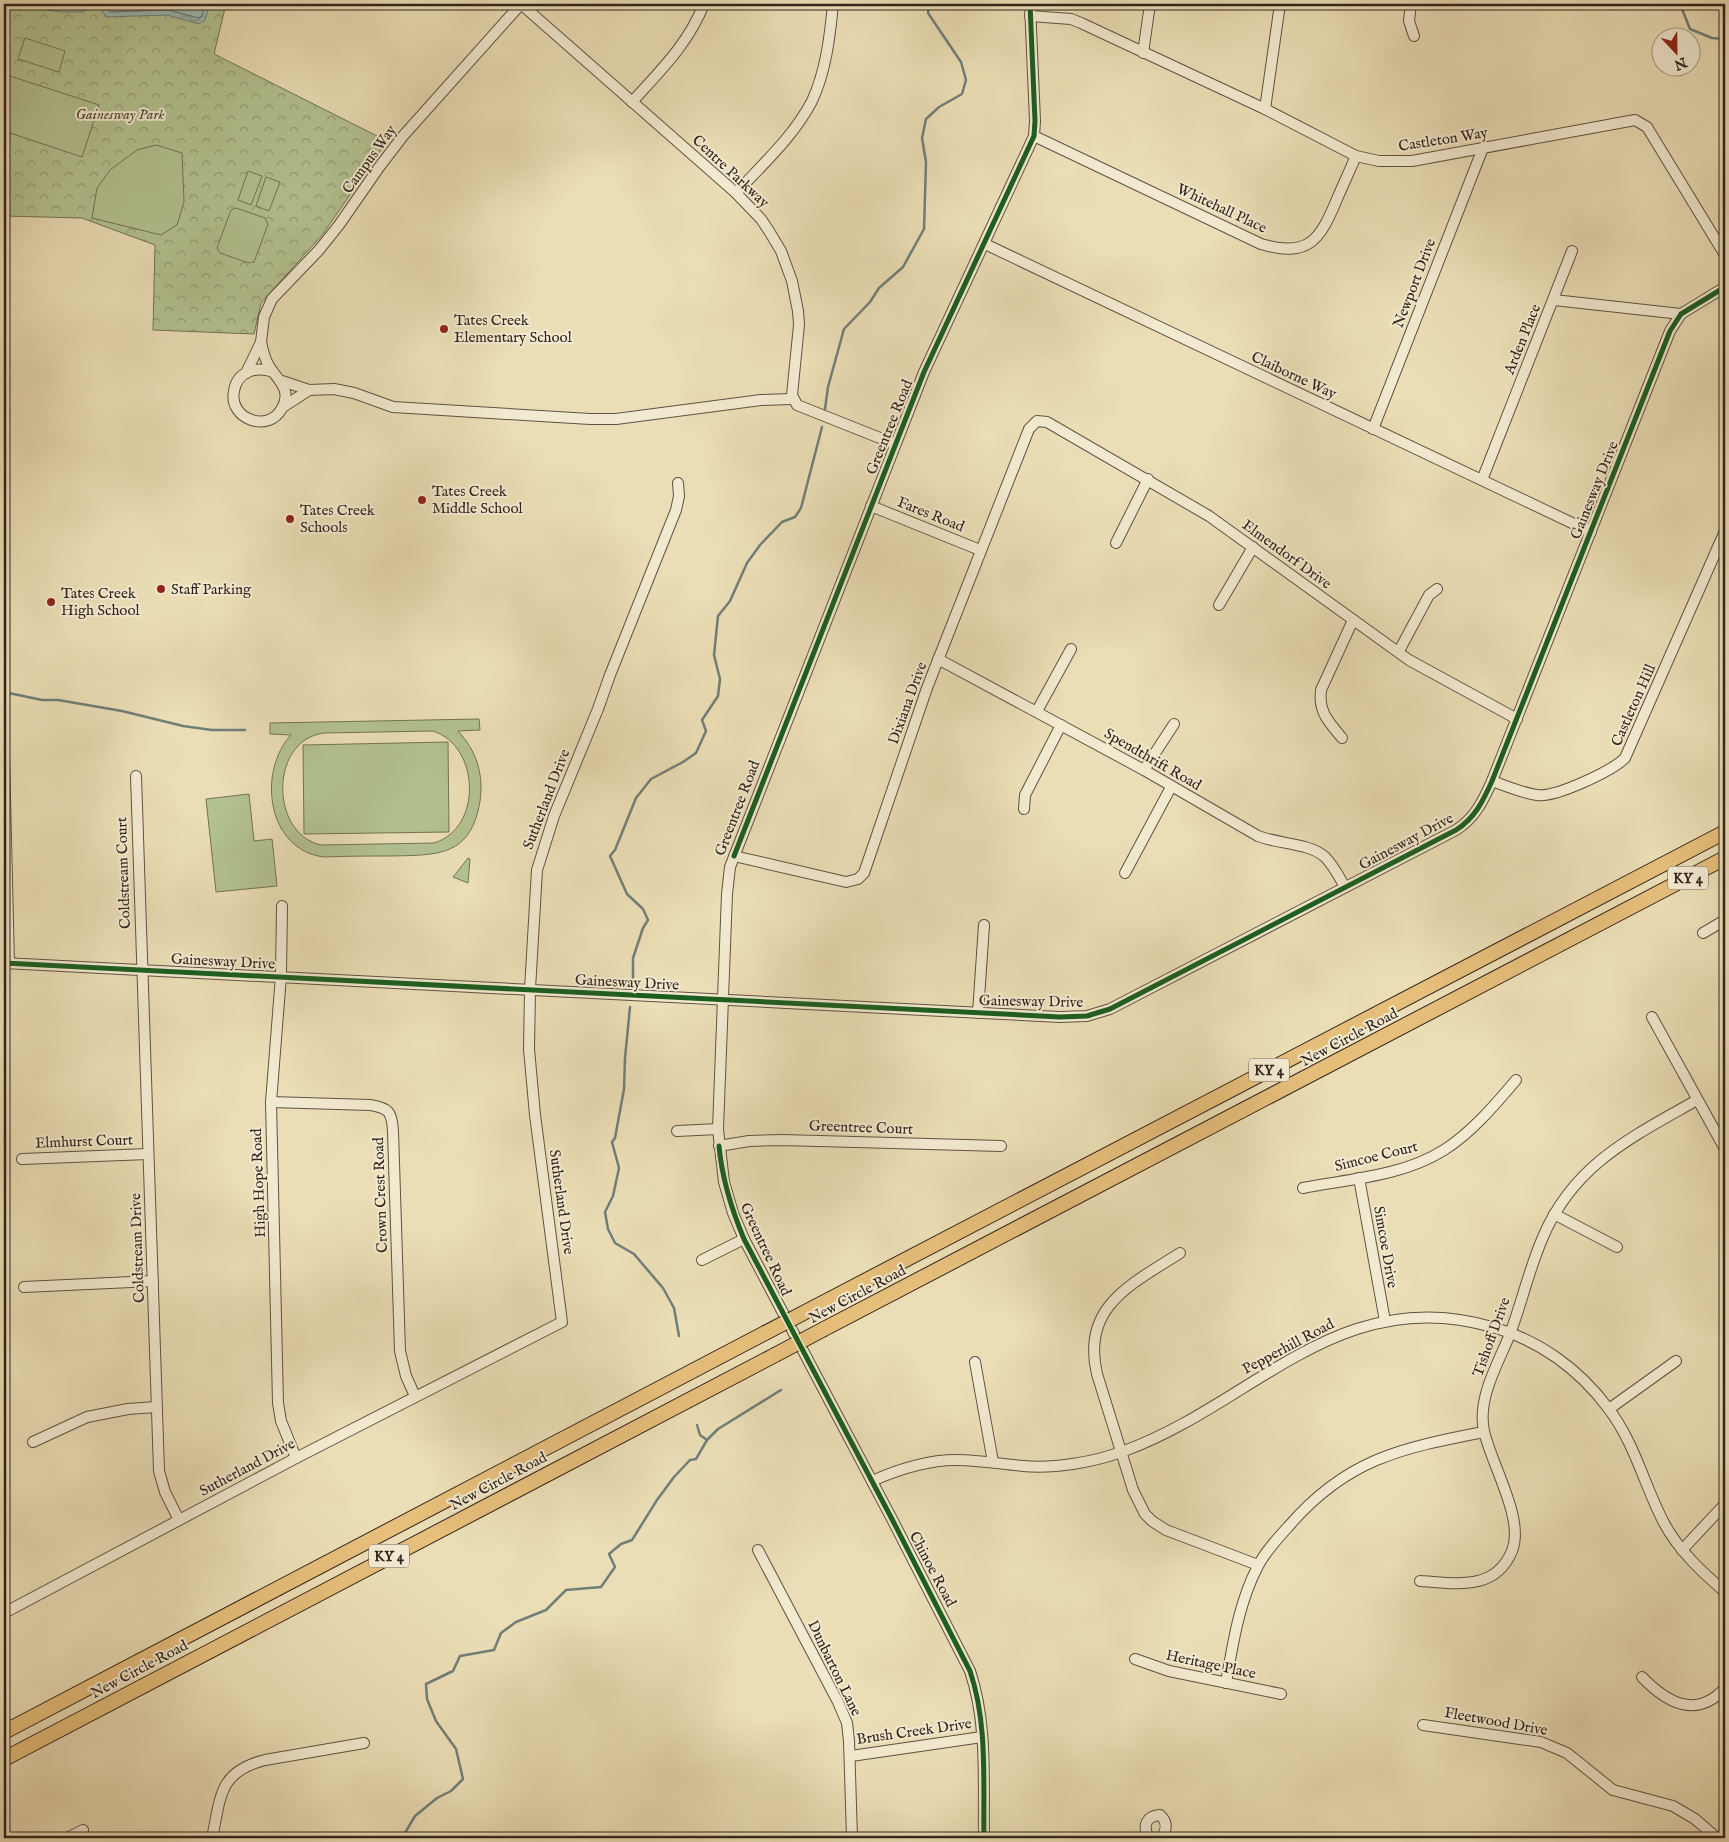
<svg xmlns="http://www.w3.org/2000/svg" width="1729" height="1842" font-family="'IM FELL English',serif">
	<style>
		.park { fill: url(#park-crowns); stroke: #727357 }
		.pitch { fill: #b3c291; stroke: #727357; fill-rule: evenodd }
		.water { fill: url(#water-waves); stroke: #717f79 }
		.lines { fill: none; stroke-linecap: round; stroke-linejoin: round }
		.shore { stroke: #66706a; stroke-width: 1 }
		.stream { stroke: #717f79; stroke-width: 2.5 }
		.minor-casing { stroke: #605243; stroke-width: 12 }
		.highway-casing { stroke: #32241d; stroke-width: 16 }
		.minor { stroke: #f2ead0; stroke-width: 10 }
		.highway { stroke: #e6bf7b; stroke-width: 14 }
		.highway-bridge-casing { stroke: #32241d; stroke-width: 16; stroke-linecap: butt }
		.highway-bridge { stroke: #e6bf7b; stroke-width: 14 }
		.cycleway-casing { stroke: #f2ead0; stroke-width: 8 }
		.cycleway { stroke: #1b5e20; stroke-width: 5 }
		.poi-dot { fill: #8f2418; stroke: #f2ead0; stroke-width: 2 }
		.labels { text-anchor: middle; stroke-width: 4; stroke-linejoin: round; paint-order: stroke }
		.shield { fill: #f2ead0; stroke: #6c5f53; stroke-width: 1 }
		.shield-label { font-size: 14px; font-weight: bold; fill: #32241d }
		.park-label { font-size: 15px; font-style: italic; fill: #524c3a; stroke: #f2ead0 }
		.street-label { font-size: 15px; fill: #32241d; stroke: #f2ead0 }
		.poi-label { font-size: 15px; fill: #32241d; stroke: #f2ead0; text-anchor: start }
	</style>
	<defs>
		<pattern id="park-crowns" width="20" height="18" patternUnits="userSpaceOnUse" patternTransform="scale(1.25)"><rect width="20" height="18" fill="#b3c291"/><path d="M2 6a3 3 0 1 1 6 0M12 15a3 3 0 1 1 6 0" fill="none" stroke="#929d76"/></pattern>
		<pattern id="water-waves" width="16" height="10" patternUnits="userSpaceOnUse" patternTransform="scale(1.25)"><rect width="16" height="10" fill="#9bbbb7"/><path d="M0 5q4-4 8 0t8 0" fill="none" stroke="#7f9894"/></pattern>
	</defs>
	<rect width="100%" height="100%" fill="#ebdeb6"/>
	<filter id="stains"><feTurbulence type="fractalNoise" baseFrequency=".004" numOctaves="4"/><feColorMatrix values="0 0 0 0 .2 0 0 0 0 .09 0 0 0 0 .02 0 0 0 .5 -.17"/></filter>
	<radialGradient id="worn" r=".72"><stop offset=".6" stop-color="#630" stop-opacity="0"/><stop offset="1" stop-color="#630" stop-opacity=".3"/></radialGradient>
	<polygon class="park" points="4,4 226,4 214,54 387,141 323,234 261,303 254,334 153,330 155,245 82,218 4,216"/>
	<g class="pitch">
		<polygon points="25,38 65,51 59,72 18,59"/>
		<polygon points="4,74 99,105 82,157 4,131"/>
		<polygon points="156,145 182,153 184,202 177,225 161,235 92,218 97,188 110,170 137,150"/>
		<polygon points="248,171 262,176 251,205 238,200"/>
		<polygon points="266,177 280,182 269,211 256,206"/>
		<polygon points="236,208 265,218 268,224 254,262 249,263 220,253 217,248 231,210"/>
		<path d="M479,719l1,11 -22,1c18,19 26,43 22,70 -9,55 -41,54 -88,55 -22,0 -45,0 -68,1 -57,-7 -67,-85 -33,-122l-21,-1v-11zM433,731c47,15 50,97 1,112l-113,2c-51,-11 -52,-105 3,-112z"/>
		<polygon points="448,742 449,832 304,834 303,745"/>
		<polygon points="249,794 254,841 272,839 277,886 216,892 206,799"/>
		<polygon points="468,858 470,859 468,883 453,877"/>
	</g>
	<g class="water">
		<polygon points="18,4 83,4 84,12 62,12 21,7"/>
		<polygon points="98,4 97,4 210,4 205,20 199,24 167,15 106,17"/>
	</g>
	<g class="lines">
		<polyline class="shore" points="103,4 110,12 168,10 198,18 202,16 205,4"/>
		<g class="stream">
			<polyline points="1680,4 1690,29 1712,38 1725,39"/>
			<polyline points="825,409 828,387 844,329 870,302 879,288 903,267 924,229 926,162 922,138 926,119 939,107 962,94 966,80 961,62 928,13 929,4"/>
			<polyline points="4,692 42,700 58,700 122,711 183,726 212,730 245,730"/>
			<polyline points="633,985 633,958 643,928 648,920 643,909 627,894 610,856 615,850 636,798 651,779 683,762 696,753 706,731 702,720 718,696 720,679 714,655 718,616 730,601 747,563 760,545 782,522 795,517 801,508 822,427"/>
			<polyline points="630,1007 625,1058 624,1089 615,1138 612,1142 619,1168 613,1196 605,1212 608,1229 615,1243 634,1254 663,1288 674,1308 679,1336"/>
			<polyline points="707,1440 718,1429 781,1390"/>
			<polyline points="402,1838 415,1816 437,1798 451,1791 463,1779 456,1749 436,1721 427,1699 426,1684 453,1671 460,1656 494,1650 501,1633 516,1622 546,1610 566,1590 601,1587 615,1567 609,1554 621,1544 632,1540 657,1500 674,1477 690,1460 696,1459 707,1440 700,1435 697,1425"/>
		</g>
		<g class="minor-casing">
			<g id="minor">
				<polyline points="521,4 736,193 761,219 769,231 781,251 792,281 798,311 799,325 792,395 797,405 895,444"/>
				<polyline points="1411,4 1409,21 1414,36"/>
				<polyline points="1030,16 1071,19 1081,23 1265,109 1356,156 1379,161 1412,161 1635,120 1647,127 1725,255"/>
				<polyline points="1143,53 1150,4"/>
				<path d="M632,102c29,-32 56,-58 72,-98"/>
				<polyline points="1265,109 1280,4"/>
				<path d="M1034,136l227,108c48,14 59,-4 76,-45 6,-14 13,-29 19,-43"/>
				<path d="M736,193c26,-28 58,-57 76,-92 14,-30 18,-65 21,-97"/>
				<polyline points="985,244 1591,532"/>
				<polyline points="1554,300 1681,314"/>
				<path d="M261,342c2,8 3,15 7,22 8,15 25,25 14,44 -13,26 -54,11 -48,-17 3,-20 23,-25 39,-19"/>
				<polyline points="246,373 261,342 264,317 272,299 319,250 339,225 380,166 403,136 521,4"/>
				<polyline points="282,381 309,390 334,389 354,393 393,407 590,419 616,419 761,400 792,399"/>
				<polyline points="283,407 309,390"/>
				<polyline points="1373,429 1483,148"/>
				<polyline points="1482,480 1572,251"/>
				<polyline points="871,506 980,550"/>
				<polyline points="1116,543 1148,479"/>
				<polyline points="1219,605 1253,547"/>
				<polyline points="1399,651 1429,595 1437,589"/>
				<path d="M938,659l206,111 114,66c20,8 52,7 67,21 9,9 14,20 20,30"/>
				<polyline points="1037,711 1071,649"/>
				<path d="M1342,738c-13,-16 -24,-26 -21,-48l32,-70"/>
				<polyline points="4,756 9,963"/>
				<polyline points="1144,770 1174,724"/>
				<polyline points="136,776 159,1471 165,1492 179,1520"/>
				<path d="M1492,781c14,5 30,12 45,14 18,3 75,-24 88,-37l100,-227"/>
				<polyline points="1024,809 1025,795 1061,725"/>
				<polyline points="734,856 846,882 858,879 864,873 927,688 1029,429 1037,421 1047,422 1209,516 1409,660 1517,719"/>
				<polyline points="1125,873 1171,787"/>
				<polyline points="282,906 281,976 271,1102 278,1403 281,1421 296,1458"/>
				<polyline points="1703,933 1725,920"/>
				<path d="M4,963l1056,54 27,-1 23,-7 346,-179c19,-12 27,-29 36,-49l178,-450 11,-17 44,-27"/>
				<polyline points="978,1013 984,925"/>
				<polyline points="1652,1017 1725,1149"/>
				<path d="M271,1102l99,3c19,3 22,7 23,26l7,220 6,25 9,20"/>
				<polyline points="677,1131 718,1129"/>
				<polyline points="719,1146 749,1141 782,1140 1001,1146"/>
				<polyline points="22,1159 148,1154"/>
				<polyline points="1359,1178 1385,1321"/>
				<path d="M1303,1188c47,-9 100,-12 141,-38 27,-17 51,-45 72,-70"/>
				<polyline points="1554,1214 1617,1247"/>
				<path d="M1180,1253c-48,31 -99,53 -83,121l36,116 12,24 7,7 14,9 92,35"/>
				<polyline points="702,1260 744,1239"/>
				<polyline points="24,1287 153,1281"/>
				<polyline points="975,1362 993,1462"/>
				<polyline points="1609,1409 1676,1361"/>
				<polyline points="33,1442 87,1417 128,1409 156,1407"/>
				<path d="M872,1481c27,-12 55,-21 84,-21 23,0 45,4 67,6 31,3 72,-4 101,-15 129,-47 216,-169 368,-124 47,13 87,42 116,81 27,35 36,77 56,115 15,28 38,49 61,69"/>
				<polyline points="758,1550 838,1702 847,1723 849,1741 852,1838"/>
				<polyline points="1682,1550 1725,1504"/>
				<path d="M1420,1581c35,2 75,11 92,-30 13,-32 -21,-87 -28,-120 -7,-33 14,-67 26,-97 12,-32 19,-65 33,-97 31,-73 89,-100 154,-137"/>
				<polyline points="4,1613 296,1458 562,1322 535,1115 529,1049 530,989 537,870 554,816 598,709 610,675 676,510 679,496 678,483"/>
				<polyline points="1135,1659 1169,1671 1281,1694"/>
				<path d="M1642,1677c24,25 54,43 83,11"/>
				<path d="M1226,1683c7,-40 13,-81 32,-117 7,-14 19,-27 30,-39 58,-68 113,-79 196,-95"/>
				<polyline points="1423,1725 1541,1742 1567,1753 1613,1790 1673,1806 1695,1819 1717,1838"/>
				<polyline points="851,1756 982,1737"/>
				<polyline points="67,1838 83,1830"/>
				<path d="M212,1838c9,-41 6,-66 53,-78l99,-17"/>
				<path d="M984,1838c-1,-55 4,-114 -14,-167l-77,-150 -149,-282 -11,-26 -9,-31 -6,-53 9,-235 3,-27 194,-495 110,-236 1,-15 -5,-117"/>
				<path d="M1149,1838c-7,-12 -3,-22 11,-23 8,7 7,15 1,23"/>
			</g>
		</g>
		<g class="highway-casing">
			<g id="highway">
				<polyline points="813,1308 1725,832"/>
				<polyline points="824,1329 1725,858"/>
				<polyline points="4,1732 765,1333"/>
				<polyline points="4,1759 775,1355"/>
			</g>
		</g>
		<use href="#minor" class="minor"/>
		<use href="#highway" class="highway"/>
		<g class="highway-bridge-casing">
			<g id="highway-bridge">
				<polyline points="765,1333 813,1308"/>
				<polyline points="775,1355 824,1329"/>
			</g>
		</g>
		<use href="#highway-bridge" class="highway-bridge"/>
		<g class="cycleway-casing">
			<g id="cycleway">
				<polyline points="734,856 924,372 1034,136 1035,121 1030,4"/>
				<path d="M4,963l1056,54 27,-1 23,-7 346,-179c19,-12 27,-29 36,-49l178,-450 11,-17 44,-27"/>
				<path d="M719,1146c3,33 12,62 25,93l149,282 77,150c18,53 13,112 14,167"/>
			</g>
		</g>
		<use href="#cycleway" class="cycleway"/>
	</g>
	<g class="poi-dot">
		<circle cx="444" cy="329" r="5"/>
		<circle cx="422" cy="500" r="5"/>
		<circle cx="290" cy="519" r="5"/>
		<circle cx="161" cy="589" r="5"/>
		<circle cx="51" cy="602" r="5"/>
	</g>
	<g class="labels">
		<g class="shield">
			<rect x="1668" y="866.5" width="40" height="23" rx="4"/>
			<rect x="1249" y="1058.5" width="40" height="23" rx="4"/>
			<rect x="369" y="1544.5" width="40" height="23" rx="4"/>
		</g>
		<g class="shield-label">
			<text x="1688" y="883">KY 4</text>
			<text x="1269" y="1075">KY 4</text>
			<text x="389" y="1561">KY 4</text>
		</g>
		<g class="park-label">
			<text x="120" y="119">Gainesway Park</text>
		</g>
		<g class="street-label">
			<text transform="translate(1443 139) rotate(-9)" y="5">Castleton Way</text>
			<text transform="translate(369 159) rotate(-54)" y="5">Campus Way</text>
			<text transform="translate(731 171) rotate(43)" y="5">Centre Parkway</text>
			<text transform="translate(1222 208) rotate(25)" y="5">Whitehall Place</text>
			<text transform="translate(1414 283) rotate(-69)" y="5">Newport Drive</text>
			<text transform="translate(1522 339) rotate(-68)" y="5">Arden Place</text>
			<text transform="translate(1294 375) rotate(25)" y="5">Claiborne Way</text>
			<text transform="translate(889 427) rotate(-68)" y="5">Greentree Road</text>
			<text transform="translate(1594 490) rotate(-68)" y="5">Gainesway Drive</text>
			<text transform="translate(931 514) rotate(22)" y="5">Fares Road</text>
			<text transform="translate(1287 554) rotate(36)" y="5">Elmendorf Drive</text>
			<text transform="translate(907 703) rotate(-70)" y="5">Dixiana Drive</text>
			<text transform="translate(1633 705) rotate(-66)" y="5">Castleton Hill</text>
			<text transform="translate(1153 759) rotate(30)" y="5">Spendthrift Road</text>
			<text transform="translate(546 799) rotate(-69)" y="5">Sutherland Drive</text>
			<text transform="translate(737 808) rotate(-69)" y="5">Greentree Road</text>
			<text transform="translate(1406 841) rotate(-28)" y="5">Gainesway Drive</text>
			<text transform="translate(123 873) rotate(-92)" y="5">Coldstream Court</text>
			<text transform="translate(223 961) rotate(3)" y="5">Gainesway Drive</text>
			<text transform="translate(627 982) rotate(3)" y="5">Gainesway Drive</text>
			<text transform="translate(1031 1001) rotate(1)" y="5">Gainesway Drive</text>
			<text transform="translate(1349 1037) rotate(-28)" y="5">New Circle Road</text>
			<text transform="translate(861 1127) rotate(2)" y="5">Greentree Court</text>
			<text transform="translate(84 1141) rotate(-2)" y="5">Elmhurst Court</text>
			<text transform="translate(1376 1156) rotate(-14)" y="5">Simcoe Court</text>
			<text transform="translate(258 1183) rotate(-92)" y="5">High Hope Road</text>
			<text transform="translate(380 1195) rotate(-92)" y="5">Crown Crest Road</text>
			<text transform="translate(562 1202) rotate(82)" y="5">Sutherland Drive</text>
			<text transform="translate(1386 1247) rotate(80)" y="5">Simcoe Drive</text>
			<text transform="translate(137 1248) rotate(-92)" y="5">Coldstream Drive</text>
			<text transform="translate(766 1249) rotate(65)" y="5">Greentree Road</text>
			<text transform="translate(857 1294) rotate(-28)" y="5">New Circle Road</text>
			<text transform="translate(1491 1337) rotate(-70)" y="5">Tishoff Drive</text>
			<text transform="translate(1288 1346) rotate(-28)" y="5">Pepperhill Road</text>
			<text transform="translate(247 1467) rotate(-28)" y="5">Sutherland Drive</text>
			<text transform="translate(498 1481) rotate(-28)" y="5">New Circle Road</text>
			<text transform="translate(933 1569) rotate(62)" y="5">Chinoe Road</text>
			<text transform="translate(1211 1664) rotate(12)" y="5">Heritage Place</text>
			<text transform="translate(835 1668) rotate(64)" y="5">Dunbarton Lane</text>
			<text transform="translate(139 1669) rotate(-28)" y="5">New Circle Road</text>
			<text transform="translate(1496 1721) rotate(10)" y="5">Fleetwood Drive</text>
			<text transform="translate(914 1731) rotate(-8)" y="5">Brush Creek Drive</text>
		</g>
		<g class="poi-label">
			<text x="454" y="325">Tates Creek<tspan x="454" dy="17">Elementary School</tspan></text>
			<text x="432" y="496">Tates Creek<tspan x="432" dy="17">Middle School</tspan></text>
			<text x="300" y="515">Tates Creek<tspan x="300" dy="17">Schools</tspan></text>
			<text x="171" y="594">Staff Parking</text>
			<text x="61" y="598">Tates Creek<tspan x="61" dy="17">High School</tspan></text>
		</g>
	</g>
	<rect width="1729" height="1842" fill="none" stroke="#ebdeb6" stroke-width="20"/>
	<rect x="5" y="5" width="1719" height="1832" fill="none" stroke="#32241d" stroke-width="2.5"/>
	<rect x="10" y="10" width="1709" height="1822" fill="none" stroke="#32241d"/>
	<g transform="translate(1676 52) rotate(158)"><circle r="24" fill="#f2ead0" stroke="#a59b88"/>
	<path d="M0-4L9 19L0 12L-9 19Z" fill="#8f2418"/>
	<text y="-8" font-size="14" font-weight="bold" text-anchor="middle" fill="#32241d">N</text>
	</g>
	<rect width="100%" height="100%" filter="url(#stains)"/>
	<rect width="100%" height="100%" fill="url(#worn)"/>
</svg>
